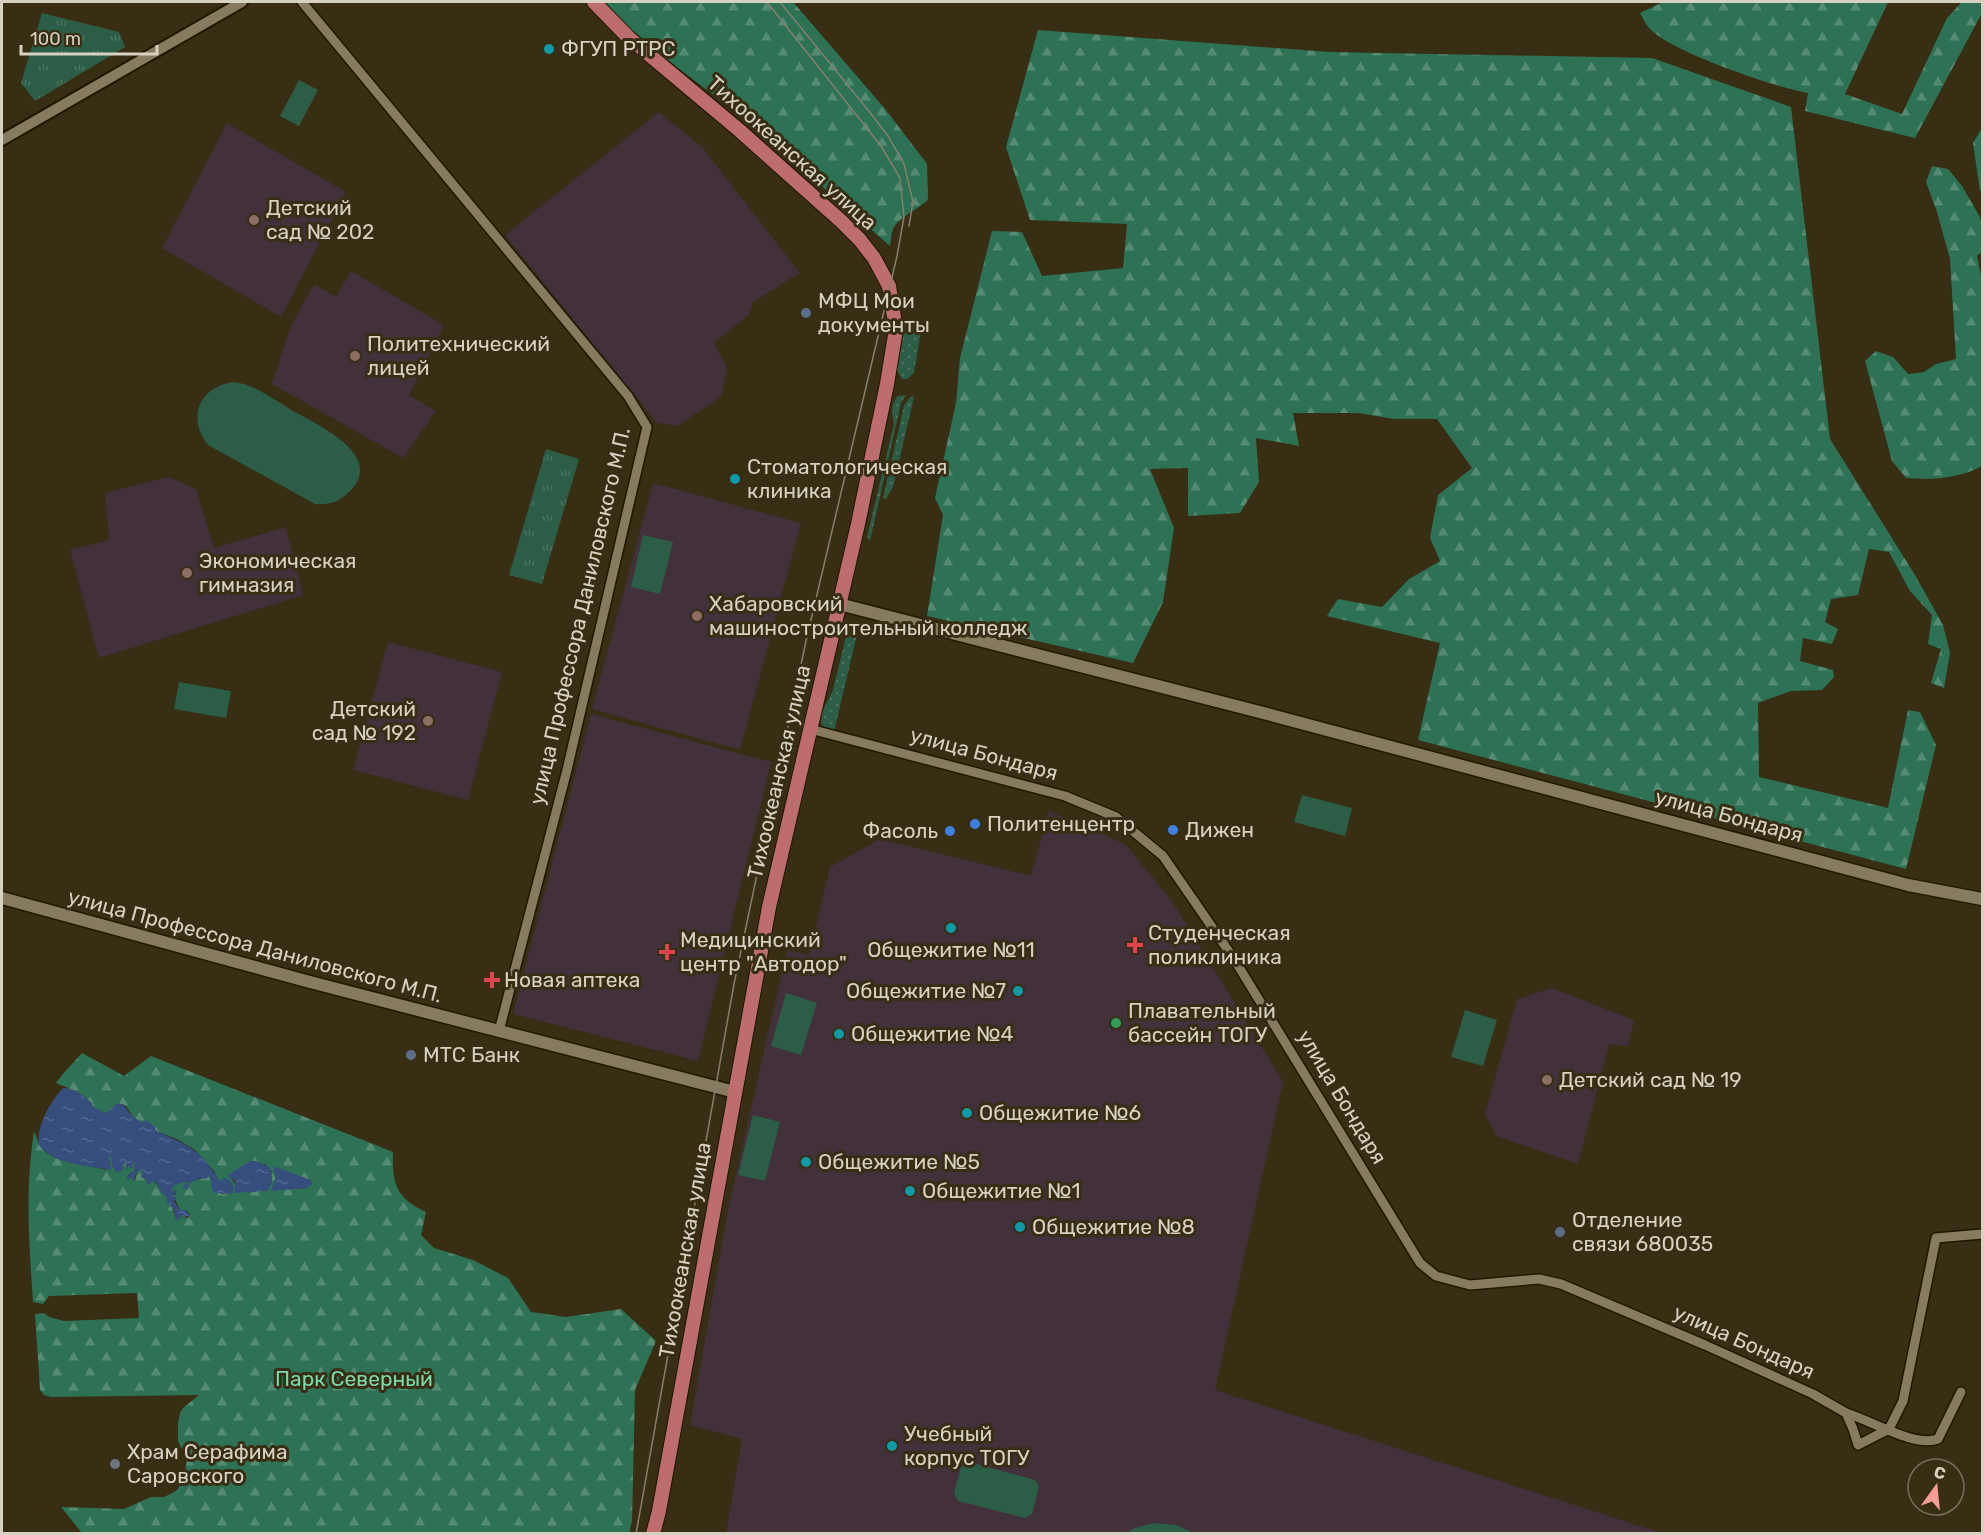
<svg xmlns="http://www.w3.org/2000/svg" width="1984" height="1535" font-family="Rubik,sans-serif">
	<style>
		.education { fill: #42303a }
		.grass { fill: url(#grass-dots) }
		.forest { fill: url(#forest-firs); fill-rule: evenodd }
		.park { fill: url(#park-tufts) }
		.pitch { fill: #2c5d47 }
		.water { fill: url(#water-ripples) }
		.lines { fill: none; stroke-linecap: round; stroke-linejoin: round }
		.minor-casing { stroke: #1f1600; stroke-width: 12 }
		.tertiary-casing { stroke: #1f1600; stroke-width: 14 }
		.secondary-casing { stroke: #1f1600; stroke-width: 15 }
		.primary-casing { stroke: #1f1600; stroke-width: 16 }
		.minor { stroke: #867b5e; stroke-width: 9 }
		.tertiary { stroke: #867b5e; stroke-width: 10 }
		.secondary { stroke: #867b5e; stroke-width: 12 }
		.primary { stroke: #be6d6d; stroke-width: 14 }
		.tram { stroke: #867f6a; stroke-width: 1.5 }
		.culture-dot { fill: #0f9aa8; stroke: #372e13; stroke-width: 2 }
		.education-dot { fill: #8d6e63; stroke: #372e13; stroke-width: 2 }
		.service-dot { fill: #5c6f8a; stroke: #372e13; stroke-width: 2 }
		.shop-dot { fill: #3f7fe0; stroke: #372e13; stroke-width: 2 }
		.health-dot { fill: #e0444e; stroke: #372e13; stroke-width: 2 }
		.leisure-dot { fill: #2e9e5b; stroke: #372e13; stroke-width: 2 }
		.worship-dot { fill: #6b7280; stroke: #372e13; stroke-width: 2 }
		.labels { text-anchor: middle; stroke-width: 6; stroke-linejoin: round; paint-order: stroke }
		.poi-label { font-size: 21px; fill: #d7d1c2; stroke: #372e13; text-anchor: start }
		.street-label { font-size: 21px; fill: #d7d1c2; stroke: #372e13 }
		.park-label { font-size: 21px; fill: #78dbae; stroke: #372e13 }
	</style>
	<defs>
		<pattern id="grass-dots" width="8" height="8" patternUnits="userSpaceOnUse" patternTransform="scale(1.5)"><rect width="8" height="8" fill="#2c5d47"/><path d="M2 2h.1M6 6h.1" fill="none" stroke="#4a7360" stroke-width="1.8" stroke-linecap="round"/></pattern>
		<pattern id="forest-firs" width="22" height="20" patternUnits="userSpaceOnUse" patternTransform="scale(1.5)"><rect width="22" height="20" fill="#2d7255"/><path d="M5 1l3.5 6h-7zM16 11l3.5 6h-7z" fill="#558b73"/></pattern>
		<pattern id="park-tufts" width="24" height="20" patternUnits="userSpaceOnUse" patternTransform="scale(1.5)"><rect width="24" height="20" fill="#2c5d47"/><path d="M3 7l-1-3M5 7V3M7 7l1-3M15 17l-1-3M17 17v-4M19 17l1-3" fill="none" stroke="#4a7360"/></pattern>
		<pattern id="water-ripples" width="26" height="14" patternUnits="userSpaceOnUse" patternTransform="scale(1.5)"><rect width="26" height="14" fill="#364e7e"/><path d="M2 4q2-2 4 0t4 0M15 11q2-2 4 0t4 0" fill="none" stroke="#52668f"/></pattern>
	</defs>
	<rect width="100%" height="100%" fill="#372e13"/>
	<g class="education">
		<polygon points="659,112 702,147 800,273 753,302 749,315 714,343 727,368 721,397 678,426 657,423 505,235"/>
		<polygon points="227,123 346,192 281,317 162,248"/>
		<polygon points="351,271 444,325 409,395 436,411 403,458 272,384 290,328 314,284 336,297"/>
		<polygon points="169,477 196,489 214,548 286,527 303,595 99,658 70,550 109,540 105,493"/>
		<polygon points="653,483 801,523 740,750 592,709"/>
		<polygon points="388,642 502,672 468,800 353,770"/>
		<polygon points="591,714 771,762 698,1061 513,1014"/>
		<polygon points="1049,811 1125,844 1172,901 1283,1082 1215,1390 1662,1533 726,1533 742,1439 690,1425 728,1210 787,950 809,955 830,867 880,839 1031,876"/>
		<polygon points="1552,988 1634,1020 1628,1046 1609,1044 1578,1164 1496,1136 1485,1114 1517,999"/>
	</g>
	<g class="grass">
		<polygon points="910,323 919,324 921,331 914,373 907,379 902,379 897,370 904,332 906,326"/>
		<path d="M906,395l-5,8 -31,138 -3,-4 27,-113c-2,-11 -4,-19 4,-28z"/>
		<polygon points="911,396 914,397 893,487 886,499 883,498 904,406"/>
		<polygon points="856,621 858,630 834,732 824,728 821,723 822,712 833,690 847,632 850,624"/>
	</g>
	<g class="forest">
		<path d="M601,2h192l93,108 41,54 1,36c-9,8 -28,17 -34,27 -3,5 -3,14 -4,19l-141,-124 -105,-80z"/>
		<path d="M1663,2h225l-43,92 57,20 45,-96 15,-16h20v11l-67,125 -110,-27 3,-18c-34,-6 -136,-41 -158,-64 -4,-4 -7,-11 -10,-16z"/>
		<polygon points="1038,30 1330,52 1652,58 1791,107 1830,439 1915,575 1943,625 1950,653 1944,688 1931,683 1941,649 1928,644 1932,615 1910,591 1889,552 1869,549 1858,595 1831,599 1825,622 1838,629 1832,644 1803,638 1800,661 1833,670 1834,677 1822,690 1791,691 1758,703 1759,777 1888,808 1908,710 1920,712 1936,745 1906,869 1418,740 1440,643 1327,616 1338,599 1382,607 1409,579 1440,561 1430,538 1438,495 1472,468 1437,419 1394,419 1359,413 1293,413 1299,446 1256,438 1259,482 1240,513 1188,516 1188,468 1150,469 1174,528 1163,602 1133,663 927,616 943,515 935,498 956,403 960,358 992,231 1022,232 1042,276 1123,268 1127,224 1030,220 1006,147"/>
		<polygon points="1982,128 1982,191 1980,191 1973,143"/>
		<path d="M1932,166l16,3 14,17 18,31 2,10v25l-5,4 5,25v185c-24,13 -50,14 -76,12l-14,-17 -27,-100 11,-10 17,6 15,17 16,-2 12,-8 20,-5 -6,-100 -13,-47 -11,-30z"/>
		<path d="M82,1053l42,23 27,-20 242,96c-1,32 3,46 33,60l-5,23 13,13 39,12 35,18 23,34 35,5 55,-8 35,32 -21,49 -3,131 -3,12h-547l-21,-26 63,2 27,-12h13l12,-6 7,-9 4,-22 -9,-19v-18l2,-10 3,-5 16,-13 -148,2 -7,-2 -4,-5 -5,-76 9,-1 5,4 15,4 75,-3 -2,-25 -88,3 -6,8 -10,-2c-4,-60 -8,-111 1,-171 2,4 3,9 6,14 8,18 50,20 66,25l4,-4 -2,-10h4v9l3,4 7,1v-4l4,-6 2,11v-6l4,3v-4l3,-2v9l-2,4 -2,-3 -4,5 5,1 3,3 2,-10 5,-3 1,4h2l-4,5 4,1 4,7 2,-6c13,10 21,25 25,40l5,-2 1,-5 2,5 4,1 2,-4 -5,-4h-5l-7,-15 3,-1v-2l-2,-2 -3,3 -1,-5 11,-7 3,2 1,-3 2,2 -4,5h4l1,-5 22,-6 12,18h8l4,-6 -15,-6 -5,-11 -19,-21 -18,-11 -19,-7 -12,-9h-4l-9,-6 -7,-11 -4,-2 -15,9 -8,-2 -9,-6 1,-2c-10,-11 -21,-14 -35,-20l6,-8zM265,1164l7,8 -38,21 2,-8 -5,-7zM275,1170l32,18 -35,2 4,-13z"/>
	</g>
	<g class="park">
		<polygon points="42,13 119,32 125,47 35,101 21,83"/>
		<polygon points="546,449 579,459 542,584 509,575"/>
	</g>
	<g class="pitch">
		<polygon points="299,80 318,90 299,126 280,116"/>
		<path d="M233,382c22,2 43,19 62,30 25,14 91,44 54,80 -10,10 -20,13 -34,12l-107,-59c-22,-28 -8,-58 25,-63z"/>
		<polygon points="643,535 673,542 660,594 631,587"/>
		<polygon points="179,682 231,691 226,718 174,709"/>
		<polygon points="1302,795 1352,808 1345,836 1294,822"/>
		<polygon points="786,993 817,1003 801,1055 771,1046"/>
		<polygon points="1465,1010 1497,1020 1483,1066 1451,1057"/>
		<polygon points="753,1115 780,1122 765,1181 738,1175"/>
		<polygon points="969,1462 1035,1480 1039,1486 1032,1514 1025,1518 958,1501 954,1493 961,1467"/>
		<polygon points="1155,1523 1177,1525 1193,1533 1127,1533 1134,1528"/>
	</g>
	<g class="water">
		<path d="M63,1088c13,0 20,8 30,16l-2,2 15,7 12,-10c9,2 8,7 14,13 2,2 7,4 10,7l4,-3 9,7v3l3,2c28,12 44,18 61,49l6,-3 6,3 3,7 -4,6 -15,-1 -3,-3 -2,-14 -5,3 -6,-1 -2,3 -2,-1 -4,3 -3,-1 1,7 -7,-1 5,-6 -1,-2 -2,3 -3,-1 -2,2 -2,-2v3l-4,1 1,2h-3l1,5 2,-3 3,2 -4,3 4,3 -3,3 6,9h5l5,6 -6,1 -3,-4 1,5 -3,-1v5l-3,-3 -2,-9 -7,-8 -1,-7h-2l-6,-8v-3l-6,-4 -1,4 -3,1 -3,-7 -4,-1 2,-4 -1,-5 -2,6 -1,-4 -2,1 -3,10 -2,-3 -6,1 6,-8 1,3 2,-12 -3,2 1,4h-3l-2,-3 -1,7 -1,-11 -2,5v-2l-2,2 2,3 -7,4 -5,-8 -1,-9 -3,1 2,4 -1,2 3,5 -3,2c-22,-5 -55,-5 -70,-25 -3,-18 12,-45 24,-57z"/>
		<path d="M250,1161h6l13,6c5,8 4,17 -2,24l-34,2 3,-8 -2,-5 -7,-4z"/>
		<polygon points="273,1166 311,1180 312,1184 307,1188 271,1191 276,1177"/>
	</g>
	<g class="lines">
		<g class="minor-casing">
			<g id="minor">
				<polyline points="302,2 628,396 647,427 567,770 499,1031"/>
				<polyline points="810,729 1065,796 1116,817 1163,856 1234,959 1420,1263 1436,1276 1470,1285 1539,1279 1561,1284 1705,1345 1813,1394 1846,1413 1853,1429 1858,1445 1889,1429 1903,1401 1936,1238 1982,1234"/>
				<path d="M1846,1413c24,7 69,35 92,26l23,-47"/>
			</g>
		</g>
		<g class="tertiary-casing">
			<polyline id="tertiary" points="2,140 242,2"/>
		</g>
		<g class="secondary-casing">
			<g id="secondary">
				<polyline points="839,604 1271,715 1908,885 1982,899"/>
				<polyline points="2,898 310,982 735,1092"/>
			</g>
		</g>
		<g class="primary-casing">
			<polyline id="primary" points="594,2 628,37 739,130 841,221 860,240 874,258 889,286 896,329 887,384 858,524 769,907 659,1511 653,1534"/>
		</g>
		<use href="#minor" class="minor"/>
		<use href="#tertiary" class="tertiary"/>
		<use href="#secondary" class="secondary"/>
		<use href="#primary" class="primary"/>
		<g class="tram">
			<polyline points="780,2 868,110 888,136 904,164 913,202 909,226"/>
			<polyline points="636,1534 734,984 806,641 897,256 904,217 900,178 881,146 767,2"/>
		</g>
	</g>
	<g class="culture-dot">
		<circle cx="549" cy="49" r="6"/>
		<circle cx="735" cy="479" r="6"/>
		<circle cx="951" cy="928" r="6"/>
		<circle cx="1018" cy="991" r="6"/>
		<circle cx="839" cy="1034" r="6"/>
		<circle cx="967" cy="1113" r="6"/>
		<circle cx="806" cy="1162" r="6"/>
		<circle cx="910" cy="1191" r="6"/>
		<circle cx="1020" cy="1227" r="6"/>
		<circle cx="892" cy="1446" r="6"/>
	</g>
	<g class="education-dot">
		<circle cx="254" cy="220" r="6"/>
		<circle cx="355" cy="356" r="6"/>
		<circle cx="187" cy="573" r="6"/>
		<circle cx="697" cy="616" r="6"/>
		<circle cx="428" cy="721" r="6"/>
		<circle cx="1547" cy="1080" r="6"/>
	</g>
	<g class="service-dot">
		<circle cx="806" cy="313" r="6"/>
		<circle cx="411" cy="1055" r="6"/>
		<circle cx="1560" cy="1232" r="6"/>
	</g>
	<g class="shop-dot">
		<circle cx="975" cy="824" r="6"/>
		<circle cx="1173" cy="830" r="6"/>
		<circle cx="950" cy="831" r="6"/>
	</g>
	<g class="health-dot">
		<path d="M1132 936h6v6h6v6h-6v6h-6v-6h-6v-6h6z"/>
		<path d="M664 943h6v6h6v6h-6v6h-6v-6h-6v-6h6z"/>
		<path d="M489 971h6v6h6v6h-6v6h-6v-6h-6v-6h6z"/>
	</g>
	<circle class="leisure-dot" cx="1116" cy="1023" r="6"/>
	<circle class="worship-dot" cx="115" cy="1464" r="6"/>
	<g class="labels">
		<g class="poi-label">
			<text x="561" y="56">ФГУП РТРС</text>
			<text x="266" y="215">Детский<tspan x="266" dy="24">сад № 202</tspan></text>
			<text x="818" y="308">МФЦ Мои<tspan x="818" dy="24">документы</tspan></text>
			<text x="367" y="351">Политехнический<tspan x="367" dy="24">лицей</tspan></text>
			<text x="747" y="474">Стоматологическая<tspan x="747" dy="24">клиника</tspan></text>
			<text x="199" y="568">Экономическая<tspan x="199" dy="24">гимназия</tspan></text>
			<text x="709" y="611">Хабаровский<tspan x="709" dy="24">машиностроительный колледж</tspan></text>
			<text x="416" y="716" text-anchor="end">Детский<tspan x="416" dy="24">сад № 192</tspan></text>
			<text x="987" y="831">Политенцентр</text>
			<text x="1185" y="837">Дижен</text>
			<text x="938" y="838" text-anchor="end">Фасоль</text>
			<text x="1148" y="940">Студенческая<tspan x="1148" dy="24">поликлиника</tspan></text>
			<text x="680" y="947">Медицинский<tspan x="680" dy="24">центр "Автодор"</tspan></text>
			<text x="951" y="957" text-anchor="middle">Общежитие №11</text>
			<text x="504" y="987">Новая аптека</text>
			<text x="1006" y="998" text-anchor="end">Общежитие №7</text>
			<text x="1128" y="1018">Плавательный<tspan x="1128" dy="24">бассейн ТОГУ</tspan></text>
			<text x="851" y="1041">Общежитие №4</text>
			<text x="423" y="1062">МТС Банк</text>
			<text x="1559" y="1087">Детский сад № 19</text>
			<text x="979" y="1120">Общежитие №6</text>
			<text x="818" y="1169">Общежитие №5</text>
			<text x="922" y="1198">Общежитие №1</text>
			<text x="1572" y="1227">Отделение<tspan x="1572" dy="24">связи 680035</tspan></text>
			<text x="1032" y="1234">Общежитие №8</text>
			<text x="904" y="1441">Учебный<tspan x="904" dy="24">корпус ТОГУ</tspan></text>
			<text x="127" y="1459">Храм Серафима<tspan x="127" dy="24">Саровского</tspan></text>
		</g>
		<g class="street-label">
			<text transform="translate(792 153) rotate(42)" y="7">Тихоокеанская улица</text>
			<text transform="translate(580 616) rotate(-77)" y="7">улица Профессора Даниловского М.П.</text>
			<text transform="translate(984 754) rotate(15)" y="7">улица Бондаря</text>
			<text transform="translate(779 772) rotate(-77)" y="7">Тихоокеанская улица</text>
			<text transform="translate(1729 816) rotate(15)" y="7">улица Бондаря</text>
			<text transform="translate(255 946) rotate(15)" y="7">улица Профессора Даниловского М.П.</text>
			<text transform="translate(1342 1097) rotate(59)" y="7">улица Бондаря</text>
			<text transform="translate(685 1250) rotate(-80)" y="7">Тихоокеанская улица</text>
			<text transform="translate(1744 1342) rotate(24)" y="7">улица Бондаря</text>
		</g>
		<g class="park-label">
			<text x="354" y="1386">Парк Северный</text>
		</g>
	</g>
	<rect width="1984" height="1535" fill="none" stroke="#d7d1c2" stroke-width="6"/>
	<g transform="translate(1936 1487) rotate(15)"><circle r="28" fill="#372e13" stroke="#776f59" stroke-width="1.5"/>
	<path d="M0-4.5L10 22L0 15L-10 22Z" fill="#f59c95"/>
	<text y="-9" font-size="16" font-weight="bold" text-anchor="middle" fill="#d7d1c2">С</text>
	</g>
	<path d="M21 45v9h136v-9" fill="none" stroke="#d7d1c2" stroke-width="3"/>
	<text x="30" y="45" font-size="18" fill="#d7d1c2" stroke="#372e13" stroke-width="4.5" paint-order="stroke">100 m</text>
</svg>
